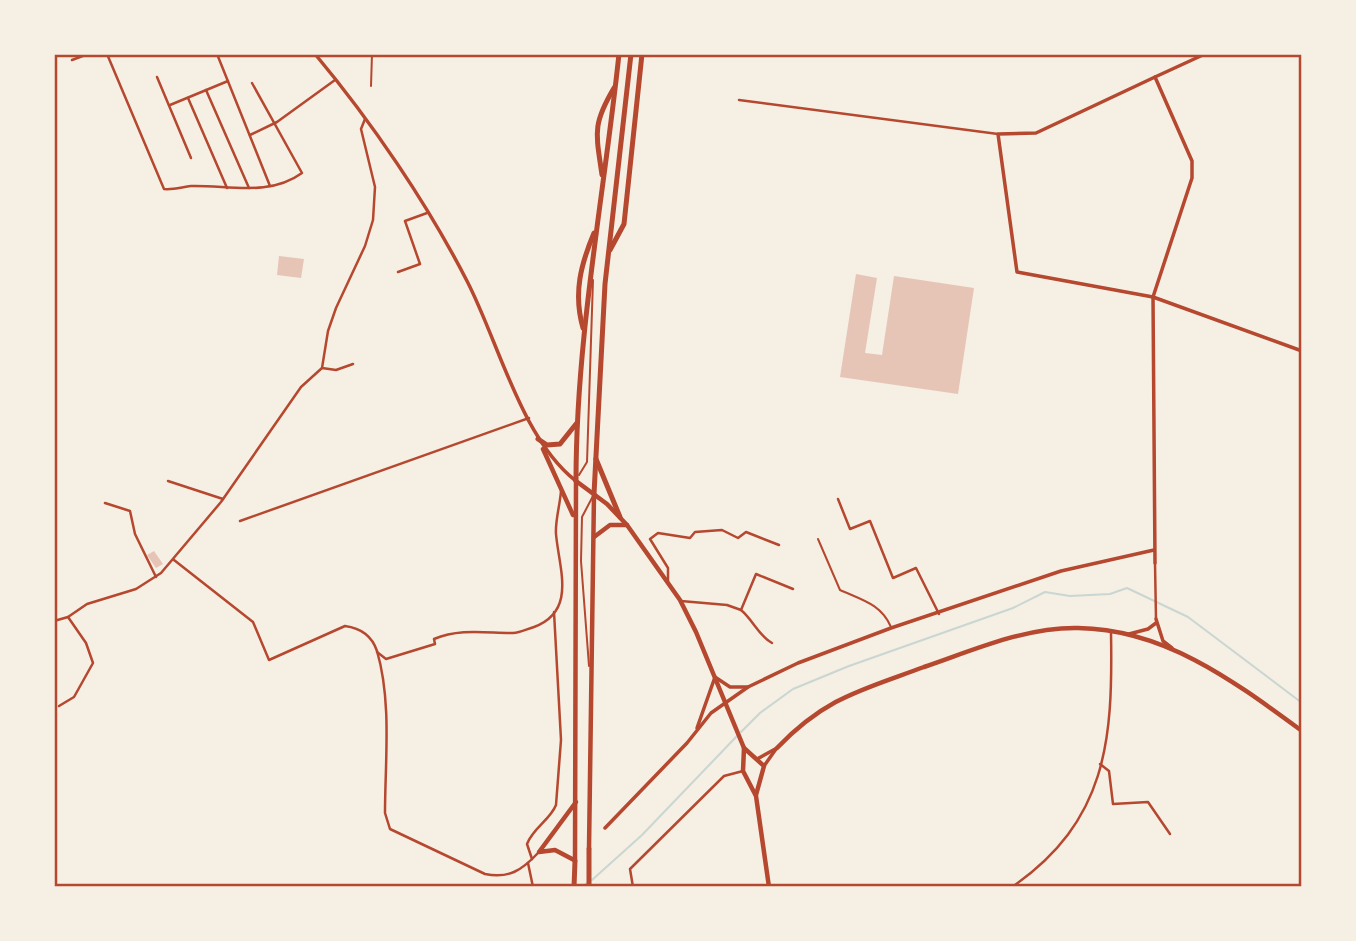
<svg xmlns="http://www.w3.org/2000/svg" width="1356" height="941" font-family="Signika,sans-serif">
	<style>
		.lines { fill: none; stroke-linecap: round; stroke-linejoin: round }
		.stream { stroke: #c9d6d2; stroke-width: 2 }
		.building { fill: #e6c5b7 }
		.service { stroke: #b5482f; stroke-width: 2 }
		.minor { stroke: #b5482f; stroke-width: 2.5 }
		.tertiary { stroke: #b5482f; stroke-width: 3.5 }
		.secondary { stroke: #b5482f; stroke-width: 4.5 }
		.primary { stroke: #b5482f; stroke-width: 4.5 }
		.trunk { stroke: #b5482f; stroke-width: 5 }
		.neatline { fill: none; stroke: #b5482f; stroke-width: 2.5 }
	</style>
	<rect width="100%" height="100%" fill="#f6efe4"/>
	<g class="lines">
		<g class="stream">
			<polyline points="741,732 760,713 793,689 849,666 1013,608 1045,592 1070,596 1110,594 1127,588 1188,617 1302,703"/>
			<polyline points="592,880 642,835 737,736"/>
			<polyline points="582,887 587,883"/>
		</g>
	</g>
	<g class="building">
		<polygon points="279,256 304,259 301,278 277,275"/>
		<polygon points="856,274 877,278 865,353 882,355 894,276 974,288 958,394 840,377"/>
		<polygon points="154,551 163,564 156,568 147,555"/>
	</g>
	<g class="lines">
		<g class="service">
			<polyline points="371,86 372,54"/>
			<polyline points="579,475 587,462 593,280"/>
			<path d="M818,539l22,51c22,10 41,14 51,37"/>
			<polyline points="589,666 581,561 582,517 593,496"/>
		</g>
		<g class="minor">
			<path d="M107,54l57,135c9,1 18,-2 27,-3 38,-1 78,11 111,-13l-50,-90"/>
			<polyline points="217,54 270,186"/>
			<polyline points="72,60 88,54"/>
			<polyline points="157,77 191,158"/>
			<polyline points="206,90 249,188"/>
			<polyline points="188,98 227,188"/>
			<polyline points="739,100 998,134"/>
			<polyline points="170,105 228,81"/>
			<polyline points="250,135 277,122 335,80"/>
			<polyline points="398,272 420,264 405,221 427,213"/>
			<polyline points="322,368 336,370 353,364"/>
			<polyline points="168,481 223,499"/>
			<polyline points="838,499 850,529 870,521 893,578 916,568 939,614"/>
			<polyline points="105,503 130,511 135,534 156,577"/>
			<polyline points="240,521 529,418"/>
			<path d="M174,560l79,62 16,38 76,-34c15,2 27,10 32,25 15,51 8,111 8,162l5,16 95,45c24,5 37,-4 53,-21"/>
			<polyline points="1155,563 1156,619"/>
			<polyline points="668,581 668,568 650,539 658,533 690,538 695,532 722,530 738,538 746,532 779,545"/>
			<polyline points="681,601 727,605 741,610 756,574 793,589"/>
			<path d="M741,610c12,10 18,26 31,33"/>
			<polyline points="54,621 68,617 87,604 136,589 161,573 221,502 301,387 322,368 328,331 336,308 365,246 373,220 375,187 361,129 365,119"/>
			<path d="M377,652l9,7 49,-15 -1,-5c26,-11 52,-6 79,-6 7,0 14,-4 21,-6 43,-16 25,-58 22,-93 -1,-13 4,-29 5,-43"/>
			<polyline points="59,706 74,697 93,663 86,643 68,617"/>
			<polyline points="1100,764 1109,771 1113,804 1148,802 1170,834"/>
			<path d="M532,859l-5,-15c6,-16 23,-24 29,-39l5,-65 -7,-128"/>
			<polyline points="528,863 533,887"/>
			<polyline points="633,887 630,869 724,776 743,771"/>
			<path d="M1012,887c95,-66 101,-146 99,-254"/>
		</g>
		<g class="tertiary">
			<path d="M315,54c56,67 112,149 152,227 32,62 54,157 109,200"/>
			<polyline points="1155,77 1036,133 998,134 1017,272 1153,297 1302,351"/>
			<polyline points="1155,563 1153,297 1192,178 1192,161 1155,77 1205,54"/>
			<polyline points="1156,619 1163,641 1172,648"/>
			<polyline points="1129,634 1148,629 1156,623"/>
			<polyline points="697,728 715,677 730,687 748,687"/>
			<polyline points="757,759 777,748"/>
			<polyline points="764,766 776,749"/>
			<polyline points="605,828 687,743 711,713 748,687 798,663 891,628 1061,571 1154,550"/>
		</g>
		<g class="secondary">
			<polyline points="576,481 607,504 627,525 680,600 696,632 744,748 743,771 756,796 769,887"/>
			<polyline points="744,748 764,766 756,795"/>
			<path d="M777,748c49,-51 85,-58 147,-81 50,-17 101,-40 154,-39 87,1 157,54 224,103"/>
		</g>
		<g class="primary">
			<polyline points="543,449 573,515"/>
			<polyline points="594,537 610,525 627,525"/>
			<polyline points="589,849 594,494"/>
			<polyline points="574,860 555,850 539,852 576,802"/>
			<polyline points="575,861 576,481"/>
		</g>
		<g class="trunk">
			<path d="M602,175c-6,-42 -10,-50 12,-87"/>
			<polyline points="610,250 624,224 642,54"/>
			<path d="M583,328c-10,-35 -2,-64 11,-95"/>
			<polyline points="538,439 547,445 560,444 576,424"/>
			<polyline points="596,459 620,517"/>
			<path d="M576,481c0,-144 28,-285 43,-427"/>
			<polyline points="594,494 605,284 631,54"/>
			<polyline points="574,887 575,861"/>
			<polyline points="589,887 589,849"/>
		</g>
	</g>
	<rect width="1356" height="941" fill="none" stroke="#f6efe4" stroke-width="112"/>
	<rect x="56" y="56" width="1244" height="829" class="neatline"/>
</svg>
